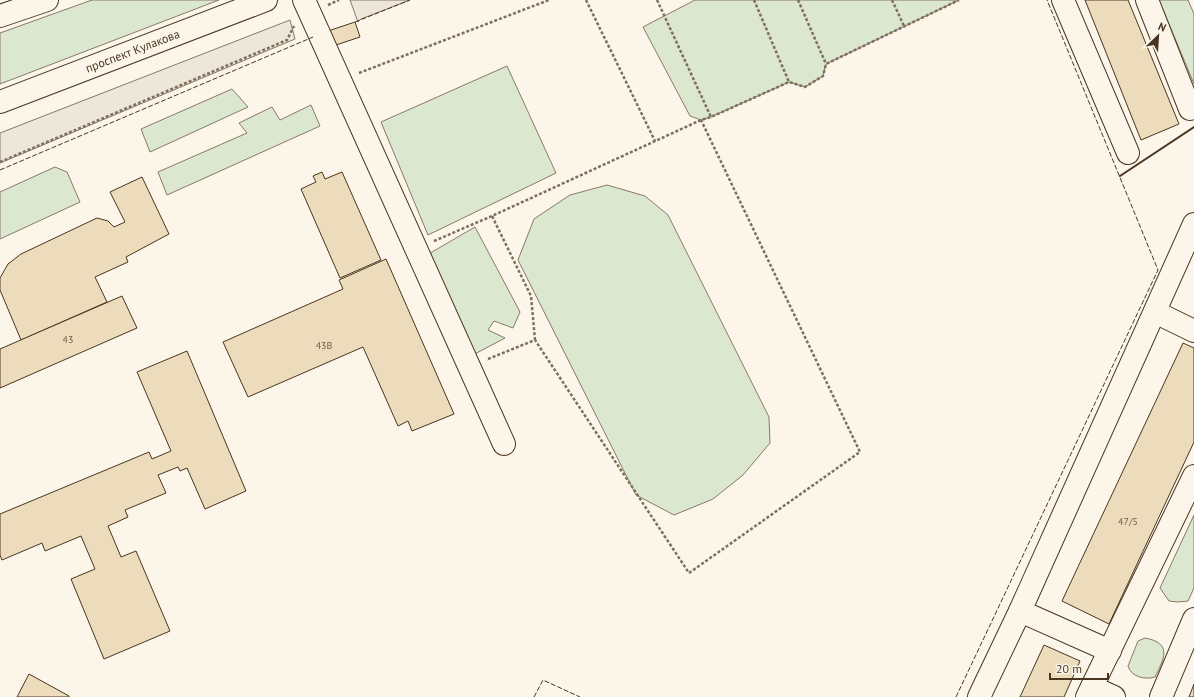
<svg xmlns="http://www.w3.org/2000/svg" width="1194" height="697" font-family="'PT Sans',sans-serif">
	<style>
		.green { fill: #dce7d0; stroke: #887966 }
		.parking { fill: #ede7d9; stroke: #887966 }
		.building { fill: #ecdcbc; stroke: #4a3520 }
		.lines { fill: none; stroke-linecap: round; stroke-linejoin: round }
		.minor-casing { stroke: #4a3520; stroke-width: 24 }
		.major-casing { stroke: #4a3520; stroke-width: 24 }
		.path { stroke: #7f6f5c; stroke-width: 2.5; stroke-dasharray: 3 2; stroke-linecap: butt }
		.minor { stroke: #fbf6e9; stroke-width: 22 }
		.major { stroke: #fbf6e9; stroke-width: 22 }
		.fence { stroke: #4a3520; stroke-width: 1; stroke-dasharray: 5 2; stroke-linecap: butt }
		.wall { stroke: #4a3520; stroke-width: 2 }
		.labels { text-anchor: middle; stroke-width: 3; stroke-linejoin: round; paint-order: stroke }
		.number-label { font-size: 10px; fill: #725f47 }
		.street-label { font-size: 12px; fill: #4a3520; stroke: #fbf6e9 }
	</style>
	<rect width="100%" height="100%" fill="#fbf6e9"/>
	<g class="green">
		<polygon points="92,0 219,0 0,84 0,33"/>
		<polygon points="695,0 959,0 826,64 823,76 805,87 789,82 711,117 701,120 690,116 643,27"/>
		<polygon points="1159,0 1188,0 1194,14 1194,84"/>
		<polygon points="507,66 556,173 428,235 381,122"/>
		<polygon points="232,89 248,107 150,152 141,129"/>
		<polygon points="311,105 320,126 167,195 158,172 247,133 239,123 272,107 280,120"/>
		<polygon points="55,167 67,172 80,202 0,239 0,192"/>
		<polygon points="607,185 645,196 668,215 769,417 770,443 743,475 713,499 674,515 636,495 518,260 534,219 570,195"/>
		<polygon points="475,227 520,312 513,328 494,321 488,330 505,338 471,356 420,259"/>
		<polygon points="1194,515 1194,588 1188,601 1178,602 1169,601 1160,588"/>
		<path d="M1145,638c28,5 19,21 10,39 -10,3 -24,0 -27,-11l10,-25z"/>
	</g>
	<g class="parking">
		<polygon points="350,0 410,0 361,19 358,22"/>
		<polygon points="290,20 295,39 0,163 0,133"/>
	</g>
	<g class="building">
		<polygon points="1085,0 1128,0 1179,124 1141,140"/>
		<polygon points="355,22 360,37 333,46 328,31"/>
		<polygon points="322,172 325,179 342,172 381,260 340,278 301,189 316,182 313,176"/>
		<polygon points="142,177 169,234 126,257 128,262 95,277 107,302 21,340 0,290 0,278 8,264 21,254 97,218 108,221 114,227 125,222 110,192"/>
		<polygon points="386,259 454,414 412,431 408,421 398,426 363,347 248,397 223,342 343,289 339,280"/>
		<polygon points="122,296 137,328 0,388 0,349"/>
		<polygon points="1183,343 1194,348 1194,442 1109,624 1062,601"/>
		<polygon points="187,351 246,491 205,509 187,468 180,471 178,467 158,475 166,493 125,510 128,517 108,526 121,557 136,551 170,631 104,659 71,579 95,569 81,536 45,551 42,543 2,560 0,555 0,514 149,452 152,459 171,451 137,372"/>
		<polygon points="1044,645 1080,661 1064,697 1020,697"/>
		<polygon points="29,674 69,696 69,697 17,697"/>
		<polygon points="1194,684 1194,697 1189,697"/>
	</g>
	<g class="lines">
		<g class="minor-casing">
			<g id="minor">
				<polyline points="304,0 504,444"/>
				<polyline points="1063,0 1128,153"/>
				<polyline points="1147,0 1190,109 1194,107"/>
				<polyline points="1155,312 1194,331"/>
				<polyline points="1020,611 1110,651"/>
				<polyline points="1092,687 1114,697"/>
				<polyline points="979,697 1020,611 1194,224"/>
				<polyline points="1087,697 1194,476"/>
				<polyline points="1161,697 1194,619"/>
			</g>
		</g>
		<g class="major-casing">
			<g id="major">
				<polyline points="0,16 47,0"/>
				<path id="s1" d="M0,102l266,-102"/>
			</g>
		</g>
		<g class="path">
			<polyline points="586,0 655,141"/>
			<polyline points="657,0 711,117"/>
			<polyline points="754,0 789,82"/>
			<polyline points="798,0 826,64"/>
			<polyline points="892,0 904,26"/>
			<polyline points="328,5 339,0"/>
			<polyline points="359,73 549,0"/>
			<polyline points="0,162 287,40 294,26"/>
			<polyline points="434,241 492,216"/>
			<polyline points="535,340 531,296 492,216 701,120 711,117 789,82 805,87 823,76 826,64 959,0"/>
			<polyline points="488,359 535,340 689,573 860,452 701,120"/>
		</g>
		<use href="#minor" class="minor"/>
		<use href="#major" class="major"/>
		<g class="fence">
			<polyline points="355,22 410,0"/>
			<polyline points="0,170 313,37"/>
			<polyline points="534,697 543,680 580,697"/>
			<polyline points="956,697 1158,270 1047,0"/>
		</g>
		<polyline class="wall" points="1120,176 1194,127"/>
	</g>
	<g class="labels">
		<g class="number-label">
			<text x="68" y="343">43</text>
			<text x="324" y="349">43В</text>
			<text x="1128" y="525">47/5</text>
		</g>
		<g class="street-label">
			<text dy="4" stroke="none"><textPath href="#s1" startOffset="142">проспект Кулакова</textPath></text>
		</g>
	</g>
	<g transform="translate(1158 36) rotate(25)" stroke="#fbf6e9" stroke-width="3" paint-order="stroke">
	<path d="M0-3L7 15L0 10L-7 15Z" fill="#4a3520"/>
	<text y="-6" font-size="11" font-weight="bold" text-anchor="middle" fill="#4a3520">N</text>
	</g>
	<path d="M1050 673v6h58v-6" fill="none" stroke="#4a3520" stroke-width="2"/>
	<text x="1056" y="673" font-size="12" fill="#4a3520" stroke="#fbf6e9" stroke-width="3" paint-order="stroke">20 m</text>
</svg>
